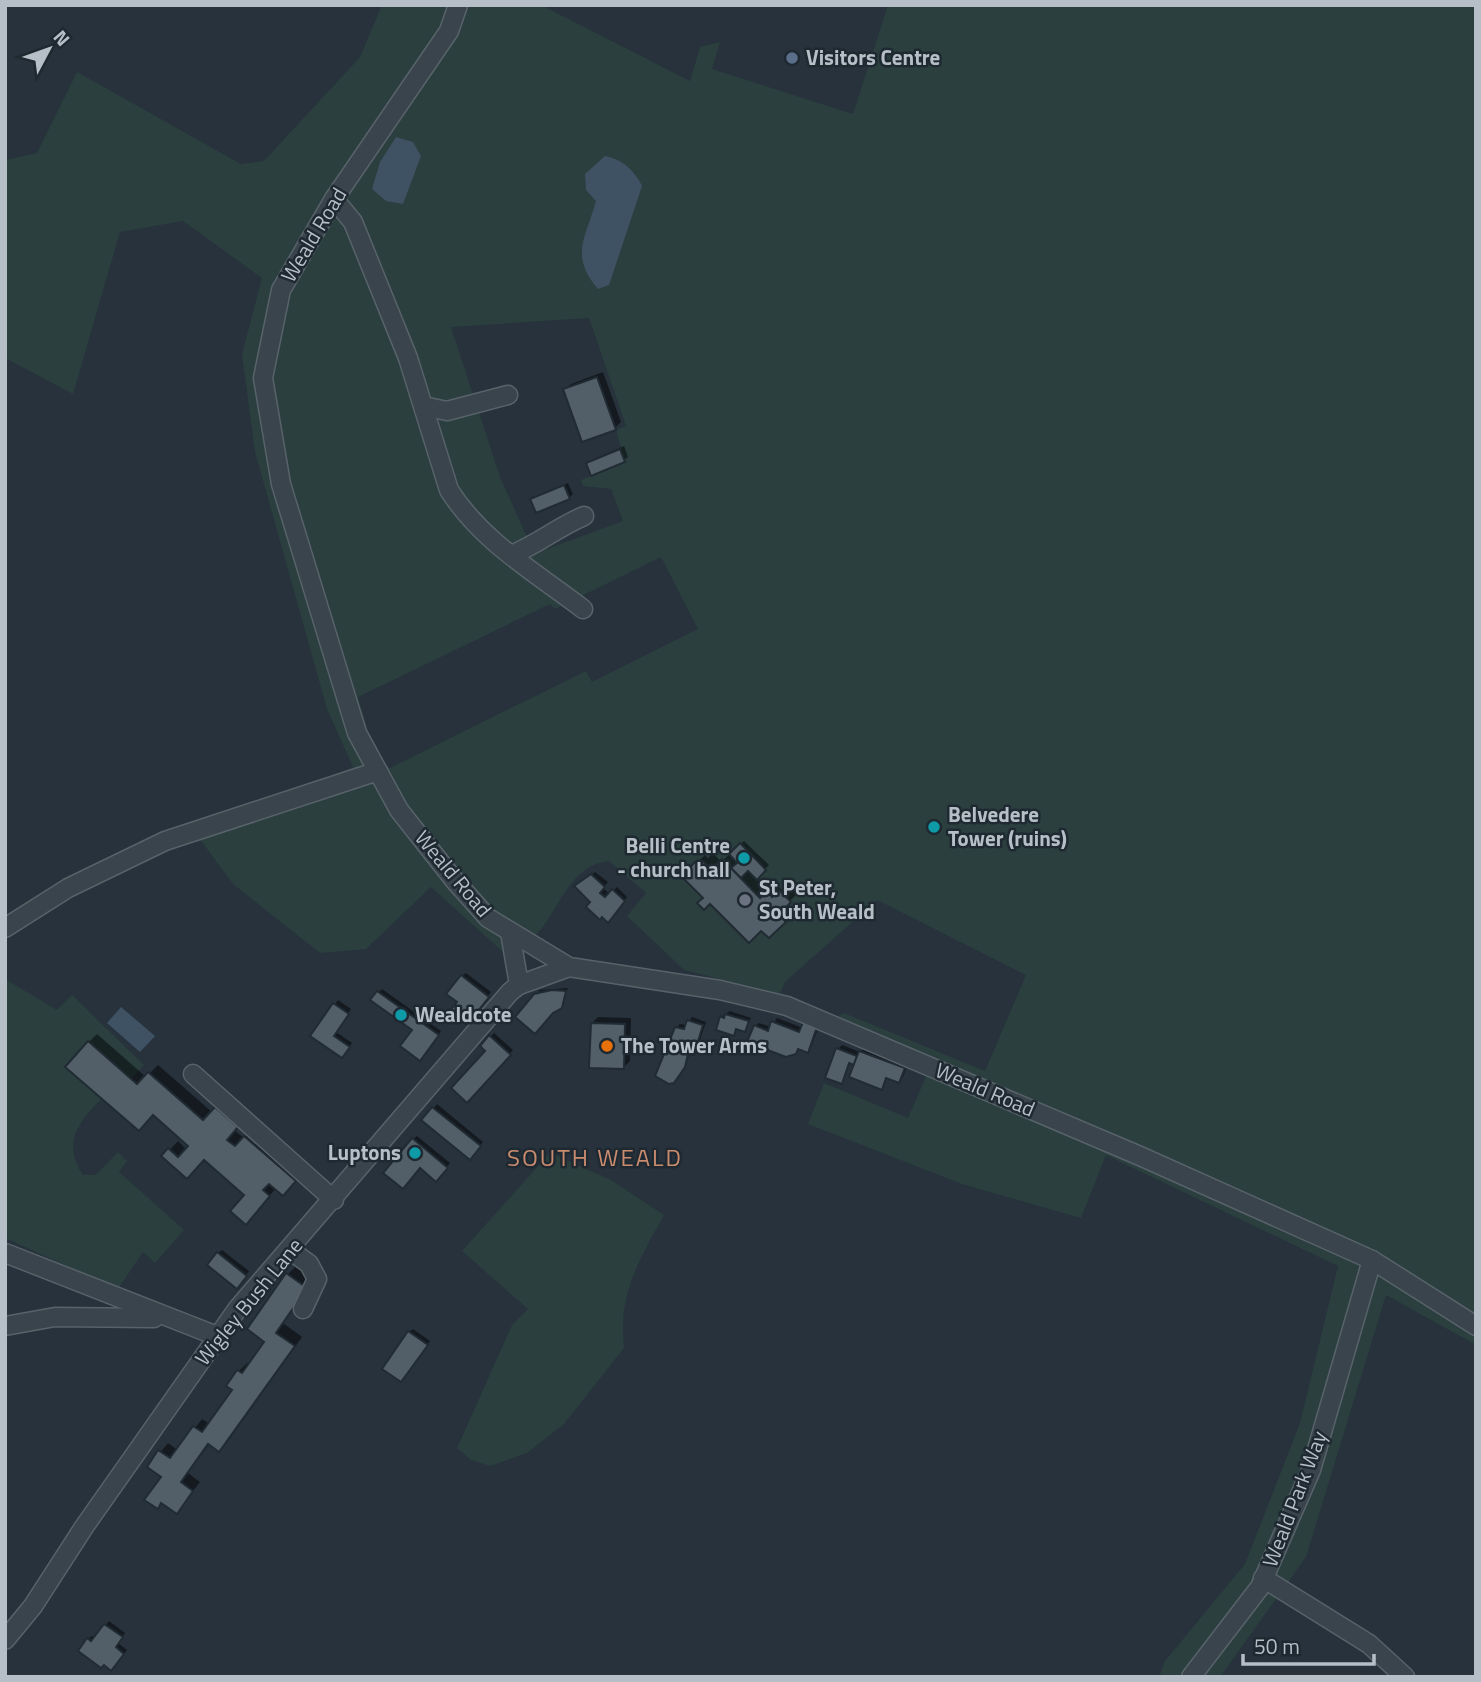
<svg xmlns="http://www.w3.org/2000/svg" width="1481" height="1682" font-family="'Titillium Web',sans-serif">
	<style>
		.green { fill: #2a3f3e; fill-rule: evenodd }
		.water { fill: #3e5263 }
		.shadow { fill: #0007 }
		.building { fill: #525f69; stroke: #212b33; stroke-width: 2 }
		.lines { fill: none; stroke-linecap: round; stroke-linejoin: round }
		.minor-casing { stroke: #58626a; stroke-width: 21 }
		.minor { stroke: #3a444c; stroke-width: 18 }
		.service-dot { fill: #5c6f8a; stroke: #1f2931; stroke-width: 2.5 }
		.culture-dot { fill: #0f9aa8; stroke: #1f2931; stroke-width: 2.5 }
		.worship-dot { fill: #6b7280; stroke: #1f2931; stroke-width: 2.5 }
		.food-dot { fill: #e8710a; stroke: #1f2931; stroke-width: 2.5 }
		.labels { text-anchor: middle; stroke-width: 5; stroke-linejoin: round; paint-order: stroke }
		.poi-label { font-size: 21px; font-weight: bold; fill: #b6bfc7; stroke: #1f2931; text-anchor: start }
		.street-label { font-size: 21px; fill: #b6bfc7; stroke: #1f2931 }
		.quarter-label { font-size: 24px; letter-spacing: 2px; fill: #ca8c6f; stroke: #1f2931 }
	</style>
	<rect width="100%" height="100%" fill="#27323c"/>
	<g class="green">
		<path d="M382,5h159l149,76 10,-34 20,-5 -8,27 141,45 35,-109h588v1340l-90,-50 -80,262 -86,120h-61l6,-16 80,-97 55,-141 38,-157 -232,-111 -25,63 -119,-34 -154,-60 16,-41 84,35 22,-51 -103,-44 17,-10 141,58 41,-96 -149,-75 -92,82 -5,12 -96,-24 -57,-54 19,-23 -37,-32c-39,4 -49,47 -71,72 -8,9 -24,14 -34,20l-73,-66 -65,62 -46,4 -87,-69 -37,-50 157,-67 -26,-58 -72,-257 -13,-98 20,-76 -79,-57 -63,11 -47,162 -68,-36v-198l32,-7 40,-81 164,92 23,-3 96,-104zM589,318l37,108 -10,4 9,32 -44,18 2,6 28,3 12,32 -76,28 -4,-9 -15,-1 -28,-62 -49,-150zM661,557l37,72 -106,53 -6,-11 -198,98 -19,-35 -11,-37 192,-93 5,5z"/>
		<path d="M5,979l52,31 15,-15 72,70 -13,14 -43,-38 -23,26 36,32c-23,24 -39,44 -18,76h13l22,-23 9,9 -8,11 65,58 -29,33 -12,-11 -25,37 -113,-51z"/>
		<path d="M550,1153l61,27 53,35c-25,46 -46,78 -40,133l-60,76 -37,29 -37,13 -19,-6 -14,-12 55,-123 16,-16 -66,-58z"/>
	</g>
	<g class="water">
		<polygon points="396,137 413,142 421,156 403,204 386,201 372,189 380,162"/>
		<path d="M605,156c17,3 30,15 37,30l-33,99 -11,4c-29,-34 -12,-51 -2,-88l-10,-11 -1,-16z"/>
		<polygon points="121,1007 155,1036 140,1052 107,1023"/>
	</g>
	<g class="shadow">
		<polygon points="603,372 621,422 615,428 565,390 571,384"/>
		<polygon points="624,446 628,457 624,460 592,473 588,463 592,460"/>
		<polygon points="568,483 573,494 569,498 532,500"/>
		<polygon points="744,841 769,865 757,877 770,891 776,884 782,890 789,883 798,893 786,905 793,913 769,936 761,928 705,898 683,876 705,855 708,858 713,853 721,862"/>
		<polygon points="595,872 608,882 603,888 610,894 617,887 627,897 612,917 592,901 580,883"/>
		<polygon points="466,973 491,992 470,1019 460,1002 462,976"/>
		<polygon points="568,988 561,1006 536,995 540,990"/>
		<polygon points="382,989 441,1031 424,1055 414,1030 378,993"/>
		<polygon points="338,1000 351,1009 336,1032 352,1043 346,1052 312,1036"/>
		<polygon points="730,1011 751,1018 745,1030 738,1028 733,1034 721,1017"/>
		<polygon points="598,1017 631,1018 630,1061 624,1067 592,1023"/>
		<polygon points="692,1017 706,1022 697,1049 691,1052 677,1078 676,1028 680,1024 687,1025"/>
		<polygon points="777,1018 803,1028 820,1024 811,1047 807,1051 755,1026 759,1023 771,1027"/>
		<polygon points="494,1033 513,1050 467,1100 488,1051 482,1046"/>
		<polygon points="97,1034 146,1077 158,1065 212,1112 224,1100 245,1118 234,1130 244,1138 253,1129 303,1172 291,1186 276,1188 254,1214 246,1195 204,1158 164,1156 178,1141 187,1150 191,1146 89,1042"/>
		<polygon points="842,1045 860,1052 865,1048 908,1065 903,1077 899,1081 888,1077 881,1088 851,1062 841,1082 838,1049"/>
		<polygon points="437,1104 483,1142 473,1154 424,1120"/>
		<polygon points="417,1136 450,1163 436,1180 413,1139"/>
		<polygon points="222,1250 249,1271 240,1283 218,1253"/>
		<polygon points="296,1266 314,1279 283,1323 302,1337 228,1441 219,1450 210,1443 188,1473 200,1482 176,1512 163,1476 149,1466 168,1443 178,1450 202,1419 210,1424 234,1389 239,1371 247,1363 250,1365 267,1342 288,1274"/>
		<polygon points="413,1329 430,1341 404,1376 409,1332"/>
		<polygon points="109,1621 125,1633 118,1643 127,1650 115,1666 88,1639 92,1636 96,1638"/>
	</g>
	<g class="building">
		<polygon points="597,377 616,430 582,442 563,389"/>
		<polygon points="620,449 625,462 591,476 586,463"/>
		<polygon points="564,485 570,499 536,513 530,499"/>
		<polygon points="740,843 766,870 757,880 748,871 741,878 731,868 737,863 729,854"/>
		<polygon points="722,859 760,898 767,891 772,897 779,890 791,902 779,915 786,922 769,938 761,931 749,943 710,904 704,910 697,903 703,898 681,876 695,862 698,865 703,861 711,869"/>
		<polygon points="591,874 605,887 600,893 605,897 612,889 625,901 608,923 602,917 600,920 586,907 590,902 574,886"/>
		<polygon points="461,975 489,997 467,1025 449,1012 457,1002 446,994"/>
		<polygon points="552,990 566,991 562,1008 553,1013 535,1034 515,1017 534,994"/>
		<polygon points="377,991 439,1035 420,1061 400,1046 412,1030 370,1000"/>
		<polygon points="333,1003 349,1014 334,1036 350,1047 342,1058 310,1036"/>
		<polygon points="725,1014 749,1021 745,1032 736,1029 734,1036 716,1030 720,1016 724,1018"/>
		<polygon points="687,1020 703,1025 694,1055 688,1054 685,1067 674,1083 669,1084 655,1076 675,1027 684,1029"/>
		<polygon points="771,1021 799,1032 803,1022 817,1027 808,1053 798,1049 796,1054 786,1057 747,1042 754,1025 768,1031"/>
		<polygon points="591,1023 625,1024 624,1069 589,1068"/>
		<polygon points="489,1035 511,1055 467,1103 451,1088 485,1051 480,1046"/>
		<polygon points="88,1041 137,1084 148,1072 203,1120 215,1107 238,1127 227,1140 235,1146 244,1136 296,1181 283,1196 269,1184 263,1190 270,1196 246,1225 230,1211 244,1195 204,1160 187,1179 161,1156 168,1148 178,1157 188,1146 153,1115 139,1131 65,1067"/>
		<polygon points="836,1048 857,1056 854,1065 849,1063 842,1084 825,1078"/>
		<polygon points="859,1051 905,1068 899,1083 886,1078 882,1090 849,1077"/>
		<polygon points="432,1107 481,1146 470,1160 421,1120"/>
		<polygon points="412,1138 448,1168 436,1182 420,1168 403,1189 383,1173"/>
		<polygon points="217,1252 247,1276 237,1289 207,1265"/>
		<polygon points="286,1273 307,1288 276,1333 295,1346 219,1452 208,1444 181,1482 193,1491 177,1514 161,1503 158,1509 144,1500 161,1477 147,1467 158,1450 170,1458 193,1426 202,1432 232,1390 226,1386 237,1370 242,1373 264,1342 247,1329"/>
		<polygon points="408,1331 428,1345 401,1382 382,1369"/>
		<polygon points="104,1624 123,1637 116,1647 124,1654 111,1671 104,1665 101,1668 78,1651 87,1638 91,1641"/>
	</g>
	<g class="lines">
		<g class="minor-casing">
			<g id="minor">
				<polyline points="458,5 449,31 334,199 281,290 263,378 281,484 357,733 399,810 455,881 488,918 569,967 720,990 787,1006 1140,1156 1372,1260 1476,1326"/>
				<path d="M334,199l19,23 55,136 41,132c32,51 87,83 134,119"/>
				<polyline points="423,406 447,411 508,395"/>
				<path d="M511,555c25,-10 47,-28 73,-39"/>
				<polyline points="5,928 68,888 165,841 378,771"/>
				<polyline points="510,932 519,985"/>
				<polyline points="193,1074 334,1200"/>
				<polyline points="290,1250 309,1264 317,1279 303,1309"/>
				<polyline points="5,1253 217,1336"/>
				<polyline points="5,1326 55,1317 154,1318"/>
				<polyline points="1263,1578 1369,1644 1405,1677"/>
				<polyline points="5,1640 33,1606 84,1527 238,1308 510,992 519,985 569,967"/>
				<polyline points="1191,1677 1260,1587 1311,1470 1372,1260"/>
			</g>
		</g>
		<use href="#minor" class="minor"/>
	</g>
	<circle class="service-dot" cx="792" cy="58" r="7"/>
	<g class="culture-dot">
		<circle cx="934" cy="827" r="7"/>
		<circle cx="744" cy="858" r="7"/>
		<circle cx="401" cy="1015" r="7"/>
		<circle cx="415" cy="1153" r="7"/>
	</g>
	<circle class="worship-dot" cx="745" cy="900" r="7"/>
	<circle class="food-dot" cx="607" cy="1046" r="7"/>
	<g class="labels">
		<g class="poi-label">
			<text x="806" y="65">Visitors Centre</text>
			<text x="948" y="822">Belvedere<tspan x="948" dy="24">Tower (ruins)</tspan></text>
			<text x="730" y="853" text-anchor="end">Belli Centre<tspan x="730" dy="24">- church hall</tspan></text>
			<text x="759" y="895">St Peter,<tspan x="759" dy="24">South Weald</tspan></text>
			<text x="415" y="1022">Wealdcote</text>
			<text x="621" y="1053">The Tower Arms</text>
			<text x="401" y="1160" text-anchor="end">Luptons</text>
		</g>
		<g class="street-label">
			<text transform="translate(314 235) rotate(-59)" y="7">Weald Road</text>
			<text transform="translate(453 874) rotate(50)" y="7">Weald Road</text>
			<text transform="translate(985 1090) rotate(23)" y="7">Weald Road</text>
			<text transform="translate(249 1302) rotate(-51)" y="7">Wigley Bush Lane</text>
			<text transform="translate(1295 1499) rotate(-69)" y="7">Weald Park Way</text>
		</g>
		<g class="quarter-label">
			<text x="595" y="1166">SOUTH WEALD</text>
		</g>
	</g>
	<rect width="1481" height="1682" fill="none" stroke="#b6bfc7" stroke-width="14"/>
	<g transform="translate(49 49) rotate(49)" stroke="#1f2931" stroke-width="5" paint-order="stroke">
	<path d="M0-5L12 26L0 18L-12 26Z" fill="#b6bfc7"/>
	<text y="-10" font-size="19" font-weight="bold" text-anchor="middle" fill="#b6bfc7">N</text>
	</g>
	<path d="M1243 1654v10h131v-10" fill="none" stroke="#b6bfc7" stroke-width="3.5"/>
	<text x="1254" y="1654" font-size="21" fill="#b6bfc7" stroke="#1f2931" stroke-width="5" paint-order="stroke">50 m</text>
</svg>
